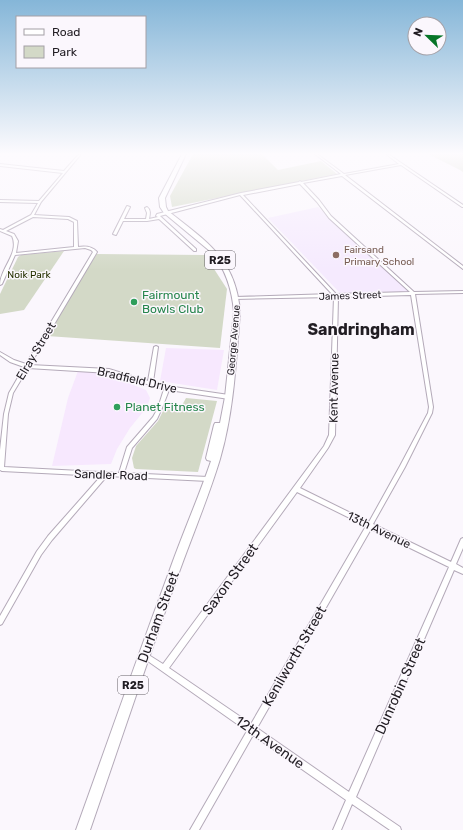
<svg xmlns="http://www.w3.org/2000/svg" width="463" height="830" font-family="Rubik,sans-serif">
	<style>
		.built { fill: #f7e8fe }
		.education { fill: #f5eafe }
		.green { fill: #d3d9c7 }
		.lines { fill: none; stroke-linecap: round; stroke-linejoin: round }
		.minor-casing { stroke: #b4aab9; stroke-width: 2 }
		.primary-casing { stroke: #b4aab9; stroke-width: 2 }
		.minor { fill: #fff; fill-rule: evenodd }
		.primary { fill: #fff; fill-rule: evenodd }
		.education-dot { fill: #8d6e63; stroke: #fbf7fd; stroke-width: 1.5 }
		.leisure-dot { fill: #2e9e5b; stroke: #fbf7fd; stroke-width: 1.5 }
		.labels { text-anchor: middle; stroke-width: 3; stroke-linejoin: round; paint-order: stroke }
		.far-education-label { font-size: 10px; fill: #785e54; stroke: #fbf7fd; text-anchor: start }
		.far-park-label { font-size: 10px; fill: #263200; stroke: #fbf7fd }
		.far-street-label { font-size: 10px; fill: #211d23; stroke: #fbf7fd }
		.shield { fill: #fbf7fd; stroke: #625e64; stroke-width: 1 }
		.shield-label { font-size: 11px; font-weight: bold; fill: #211d23 }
		.leisure-label { font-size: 12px; fill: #27864d; stroke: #fbf7fd; text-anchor: start }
		.street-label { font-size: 12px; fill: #211d23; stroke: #fbf7fd }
		.near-street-label { font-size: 14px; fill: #211d23; stroke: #fbf7fd }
		.district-label { font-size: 16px; font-weight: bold; fill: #211d23; stroke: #fbf7fd }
	</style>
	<rect width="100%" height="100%" fill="#fbf7fd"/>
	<g class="built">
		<polygon points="166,348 224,350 217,390 160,381"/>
		<polygon points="78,371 98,371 146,390 150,398 147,407 130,428 117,449 111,464 52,466 68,398"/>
	</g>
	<polygon class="education" points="318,207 409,292 341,294 268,218"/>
	<g class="green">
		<polygon points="193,154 262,154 278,170 321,161 337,174 172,207 170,196"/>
		<polygon points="428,154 463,154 463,172 460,170"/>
		<polygon points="64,251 24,310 0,314 0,294 18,257 21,255"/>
		<polygon points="96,254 205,255 227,289 220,348 47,336"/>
		<polygon points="186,398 217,401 198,472 136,469 134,468 132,458 136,446 158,421 164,409 167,407 180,409"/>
	</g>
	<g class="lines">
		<g class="minor-casing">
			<g id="minor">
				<path d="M79,154h2l-40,48 -7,13 35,2 8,4 1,26c7,-1 14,-1 19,5l-67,113 79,4 39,12 6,-34 2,-1 2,1 -5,35 14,4 62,9 2,2 -2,2 -60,-9 -7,18 -5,11 -25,29 -8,25 84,4h2l1,2 -1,2h-2l-101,-5 -55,64 -11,15 -39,69 -2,1v-9l37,-65 11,-15 53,-60 -99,-5 -2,-1v-20l4,-36 5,-21 15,-26 -14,-5 -10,-7v-3l14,8 12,4 67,-112 -2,-2 -6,-2 -70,7 -13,29 -2,1c0,-17 20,-32 12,-49l-12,-5v-2l3,1 28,-15 7,-12 -38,-1v-2l39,1 24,-28 -63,-7v-2l64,7zM33,217l35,2 6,3v25l-58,6 2,-12 -4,-7 -8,-3zM28,368l81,5 55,16 -6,19 -5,9 -26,30 -8,26 -115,-6 4,-53 5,-21z"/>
				<path d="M315,154h2l27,20 55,-10 -13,-10h2l75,51v2h-1l-61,-42 -56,10 118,91v3l-121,-93 -39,7 16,17 12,16 83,76 49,-1v2l-48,1 18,113 -1,6 -27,54 -32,57 78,38 10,-23 2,-1v10l-7,16 7,4v6l-9,-4 -98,227 44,30 1,3h-11l-38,-26 -11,26h-8l13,-30 -93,-65 -54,95h-9l57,-99 -105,-74 -2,-2 2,-2 2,-1 19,12 161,-218 5,-11 5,-138 -99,2v-2h1l96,-3 -92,-99 -80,21 36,33v2h-2l-35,-32 -12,2h-24l-7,14 -3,-1 14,-28 3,1 -6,12h22l1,-6 -2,-5 2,-1c4,3 3,7 2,12l9,-2 -2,-1 1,-2 84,-21 58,-11 1,-1 1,1 40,-8zM300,184l17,18 12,16 81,74 -74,2 -93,-99zM411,295l18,112 -1,6 -28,53 -31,56 -69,-34 28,-40 7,-13 3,-138zM297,492l69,34 -115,198 -82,-56zM371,529l78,38 -100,225 -92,-64z"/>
			</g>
		</g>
		<g class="primary-casing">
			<path id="primary" d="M182,154h4l-21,44 1,9 2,4c38,30 68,48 72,101 -4,49 -6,99 -20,147 -12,40 -29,79 -43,119 -30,84 -58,168 -87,252h-14c31,-86 61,-172 93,-258 13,-37 29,-73 42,-111l-4,-1 -1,-2 8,-33 1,-2h5l5,-26 9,-85c-2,-22 -8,-43 -23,-60l-47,-39 -4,-6 -1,-9z"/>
		</g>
		<use href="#minor" class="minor"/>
		<use href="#primary" class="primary"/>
	</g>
	<linearGradient id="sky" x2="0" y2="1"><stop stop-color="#85b6d8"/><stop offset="0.57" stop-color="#fdfbfe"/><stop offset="1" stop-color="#fdfbfe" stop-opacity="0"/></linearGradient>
	<rect width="463" height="270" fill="url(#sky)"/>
	<circle class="education-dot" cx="336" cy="255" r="4"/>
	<g class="leisure-dot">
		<circle cx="134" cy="302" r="4"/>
		<circle cx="117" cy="407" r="4"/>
	</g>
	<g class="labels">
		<g class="far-education-label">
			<text x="344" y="253">Fairsand<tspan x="344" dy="12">Primary School</tspan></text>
		</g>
		<g class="far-park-label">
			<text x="29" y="278">Noik Park</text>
		</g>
		<g class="far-street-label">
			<text transform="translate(350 295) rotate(-2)" y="4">James Street</text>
			<text transform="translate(233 340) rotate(-85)" y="4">George Avenue</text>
		</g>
		<g class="shield">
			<rect x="205" y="251" width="30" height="18" rx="3"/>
			<rect x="118" y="676" width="30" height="18" rx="3"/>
		</g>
		<g class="shield-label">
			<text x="220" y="264">R25</text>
			<text x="133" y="689">R25</text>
		</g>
		<g class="leisure-label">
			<text x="142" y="299">Fairmount<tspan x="142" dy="14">Bowls Club</tspan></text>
			<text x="125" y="411">Planet Fitness</text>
		</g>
		<g class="street-label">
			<text transform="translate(36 351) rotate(-59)" y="4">Elray Street</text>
			<text transform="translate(137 380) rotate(13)" y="4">Bradfield Drive</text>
			<text transform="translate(334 388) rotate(-89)" y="4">Kent Avenue</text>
			<text transform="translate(111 475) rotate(2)" y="4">Sandler Road</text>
			<text transform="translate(379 530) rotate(26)" y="4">13th Avenue</text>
		</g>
		<g class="near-street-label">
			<text transform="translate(230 579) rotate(-54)" y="5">Saxon Street</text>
			<text transform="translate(158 617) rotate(-70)" y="5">Durham Street</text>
			<text transform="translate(294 656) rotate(-60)" y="5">Kenilworth Street</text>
			<text transform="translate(400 686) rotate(-66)" y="5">Dunrobin Street</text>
			<text transform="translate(270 742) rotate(35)" y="5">12th Avenue</text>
		</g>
		<g class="district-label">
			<text x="361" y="335">Sandringham</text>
		</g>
	</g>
	<rect x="16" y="16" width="130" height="52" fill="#fbf7fd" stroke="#a4a0a6"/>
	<rect x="24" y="29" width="20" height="6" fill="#ffffff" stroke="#a4a0a6"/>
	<text x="52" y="36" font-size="12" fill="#211d23">Road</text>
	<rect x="24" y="46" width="20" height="12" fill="#d3d9c7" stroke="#a4a0a6"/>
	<text x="52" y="56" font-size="12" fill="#211d23">Park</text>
	<g transform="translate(427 36) rotate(293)"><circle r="19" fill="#fbf7fd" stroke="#a4a0a6"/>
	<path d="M0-3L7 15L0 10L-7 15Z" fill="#077528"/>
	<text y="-6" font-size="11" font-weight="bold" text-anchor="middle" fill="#211d23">N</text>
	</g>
</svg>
